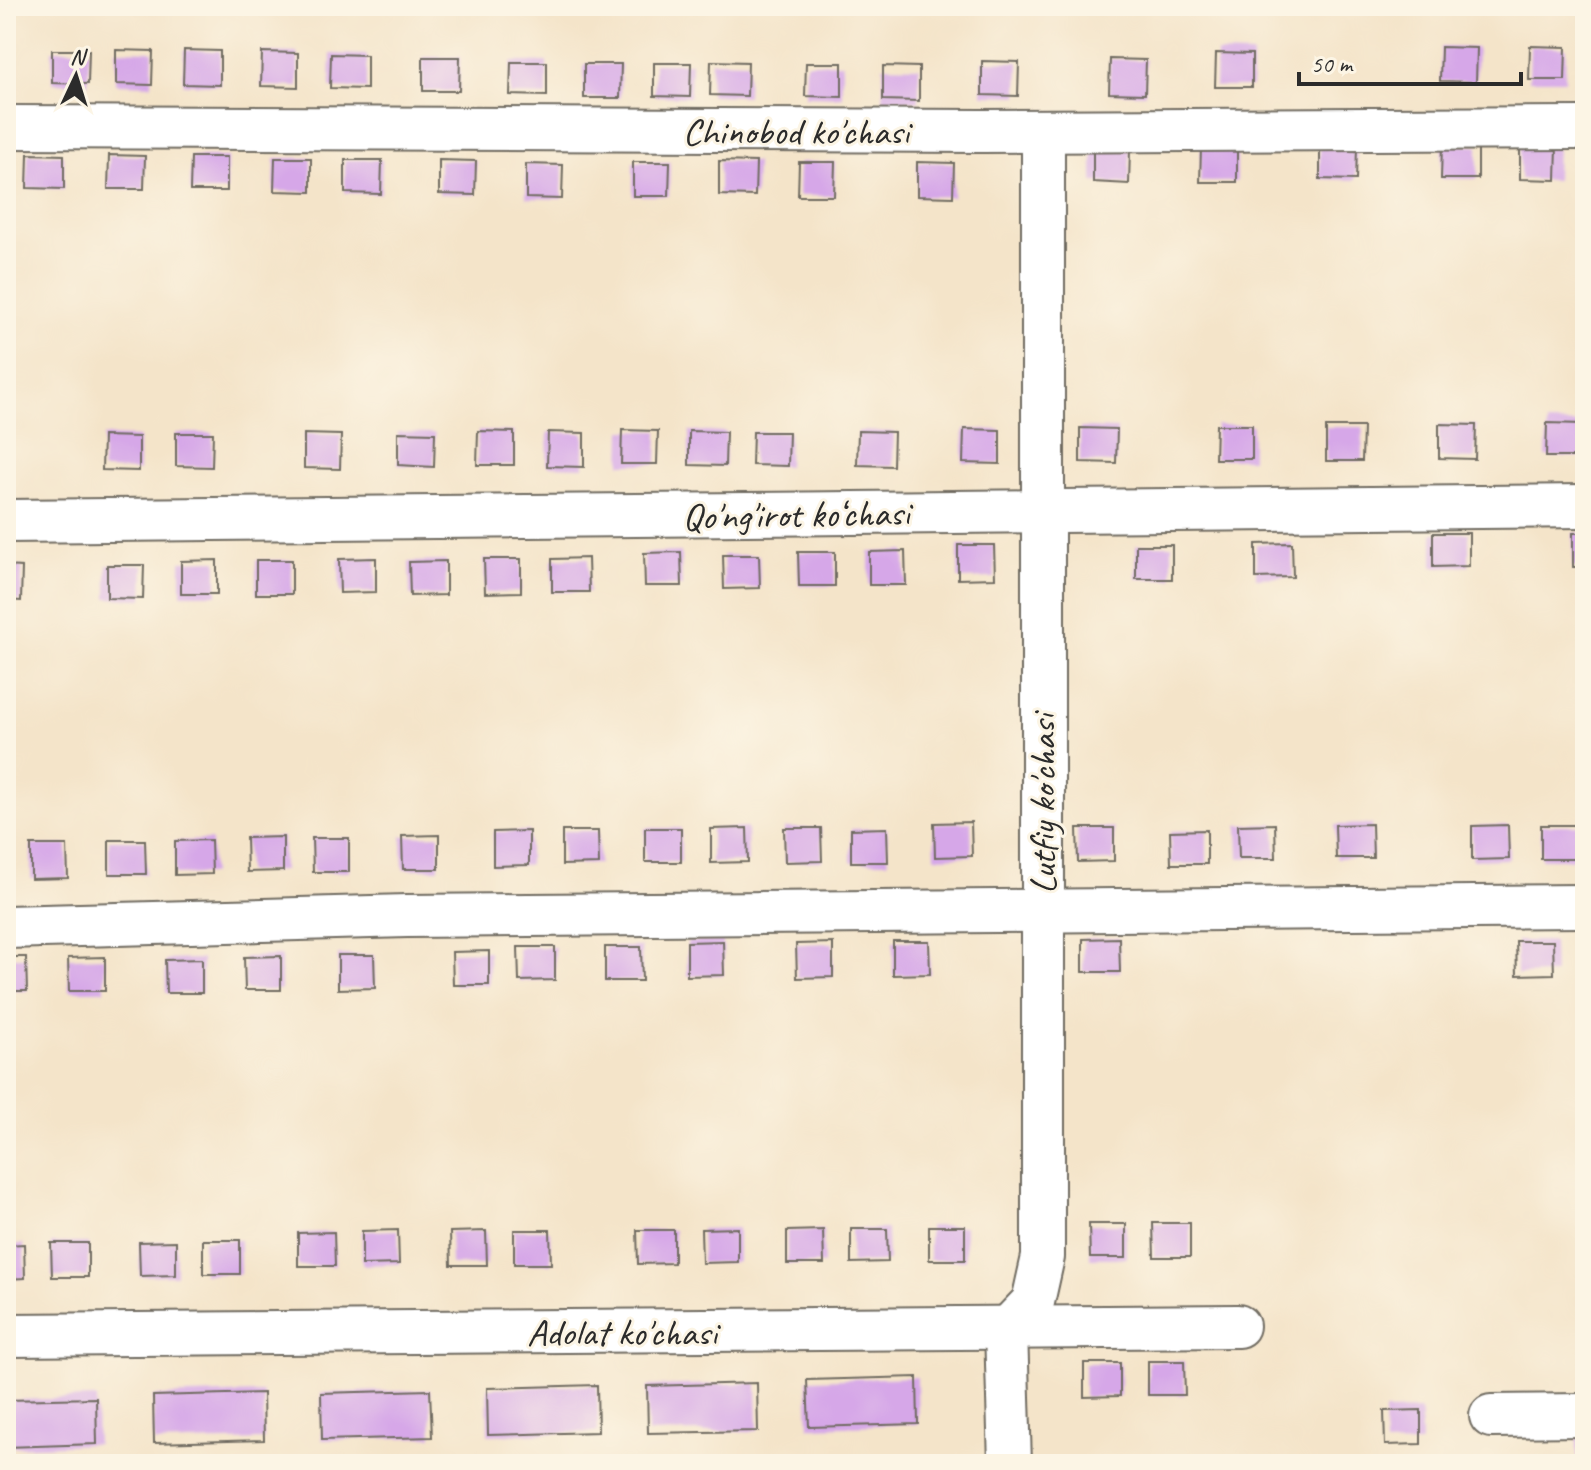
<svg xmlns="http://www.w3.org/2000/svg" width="1591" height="1470" font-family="Caveat,sans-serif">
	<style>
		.building { fill: #d6a7e8 }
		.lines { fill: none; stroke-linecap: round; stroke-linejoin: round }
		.minor-casing { stroke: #716c62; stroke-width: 46 }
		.minor { stroke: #fff; stroke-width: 42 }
		.labels { text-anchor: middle; stroke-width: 6; stroke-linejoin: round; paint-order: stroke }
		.street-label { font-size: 38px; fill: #2b2b2b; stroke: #fcf5e5 }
	</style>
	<rect width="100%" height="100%" fill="#fcf5e5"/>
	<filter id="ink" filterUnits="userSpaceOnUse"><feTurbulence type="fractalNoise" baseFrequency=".0125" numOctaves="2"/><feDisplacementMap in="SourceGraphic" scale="16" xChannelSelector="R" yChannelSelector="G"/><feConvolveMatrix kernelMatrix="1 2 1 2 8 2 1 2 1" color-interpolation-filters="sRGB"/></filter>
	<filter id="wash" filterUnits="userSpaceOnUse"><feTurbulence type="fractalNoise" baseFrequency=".006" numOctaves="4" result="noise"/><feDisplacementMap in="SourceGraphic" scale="32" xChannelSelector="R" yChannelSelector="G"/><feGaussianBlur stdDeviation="1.8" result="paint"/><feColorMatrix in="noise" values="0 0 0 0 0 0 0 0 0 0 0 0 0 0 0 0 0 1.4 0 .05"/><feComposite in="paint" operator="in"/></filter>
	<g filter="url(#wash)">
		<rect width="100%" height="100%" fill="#f4e4c9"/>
		<g id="blocks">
			<g class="building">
				<polygon points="1530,46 1566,47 1565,80 1529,80"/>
				<rect x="6" y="47" width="6" height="34"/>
				<polygon points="1441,47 1477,48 1476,82 1440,81"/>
				<polygon points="52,50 89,50 88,84 52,83"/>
				<polygon points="116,50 153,51 152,85 116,84"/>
				<polygon points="184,50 220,51 220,85 183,84"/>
				<polygon points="262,52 298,53 298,87 261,86"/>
				<polygon points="1216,53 1252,54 1252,87 1215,87"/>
				<polygon points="331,54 367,55 367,89 330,88"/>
				<polygon points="423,57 460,57 459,91 423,91"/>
				<polygon points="1110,59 1146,60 1145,94 1109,93"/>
				<polygon points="711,61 748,62 747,96 710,95"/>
				<polygon points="982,61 1019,62 1018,96 982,95"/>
				<polygon points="511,62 547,62 547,96 510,95"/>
				<polygon points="654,63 691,63 690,97 654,96"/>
				<polygon points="806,63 842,63 842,97 805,96"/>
				<polygon points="584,64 621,64 620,98 584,98"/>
				<polygon points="883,66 919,67 919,101 883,100"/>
				<polygon points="1320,145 1357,146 1356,180 1320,179"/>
				<polygon points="1442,145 1478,146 1478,179 1441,179"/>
				<polygon points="1520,145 1557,146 1556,180 1520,179"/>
				<polygon points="1201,148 1237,148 1237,182 1200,182"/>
				<polygon points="1093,149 1130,150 1129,184 1093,182"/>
				<polygon points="28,154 64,155 64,189 27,188"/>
				<polygon points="109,155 145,156 144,189 108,189"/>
				<polygon points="191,157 227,157 227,191 190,191"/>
				<polygon points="275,158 311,158 311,192 274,191"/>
				<polygon points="345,160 382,160 381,194 345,193"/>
				<polygon points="439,160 476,161 475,195 439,194"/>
				<polygon points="719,161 756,162 755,196 719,195"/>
				<polygon points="633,162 670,162 669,196 633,196"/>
				<polygon points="799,162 835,162 834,196 798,196"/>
				<polygon points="917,162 954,163 953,197 917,196"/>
				<polygon points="526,164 563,165 562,199 526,198"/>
				<polygon points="1547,423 1583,424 1583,457 1546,457"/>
				<polygon points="1439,424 1476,425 1475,459 1439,458"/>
				<polygon points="1216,425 1252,425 1252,459 1215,459"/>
				<polygon points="1326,427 1363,427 1362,461 1326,461"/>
				<polygon points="1080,428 1117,429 1116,463 1080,462"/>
				<polygon points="964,429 1000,430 1000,464 963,463"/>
				<polygon points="622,430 658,431 657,464 621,464"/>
				<polygon points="478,431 514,432 514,465 477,465"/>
				<polygon points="689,431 726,432 725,466 689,465"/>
				<polygon points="858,431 894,432 893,466 857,465"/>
				<polygon points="398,432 435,433 434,467 398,465"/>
				<polygon points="548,432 584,433 584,467 547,466"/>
				<polygon points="753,432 789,432 788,466 752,465"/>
				<polygon points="176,433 213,433 212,467 176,466"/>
				<polygon points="304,434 341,435 340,469 304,468"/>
				<polygon points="103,436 139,437 139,471 102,470"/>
				<polygon points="1433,533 1469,533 1469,566 1433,567"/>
				<rect x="1573" y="533" width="12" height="34"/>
				<polygon points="1292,543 1293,577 1256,578 1256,544"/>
				<polygon points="958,545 994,545 995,578 958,579"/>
				<rect x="1136" y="545" width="36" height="34"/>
				<polygon points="905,551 906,585 869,585 869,552"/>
				<polygon points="681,552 682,586 645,586 644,553"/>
				<polygon points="798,552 835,552 835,586 799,586"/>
				<polygon points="723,555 759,555 760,588 724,589"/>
				<polygon points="376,558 376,592 340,593 339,559"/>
				<polygon points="588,558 589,592 552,592 552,559"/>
				<polygon points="484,559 521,559 521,592 485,593"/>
				<polygon points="217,560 217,594 181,594 181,561"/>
				<rect x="256" y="560" width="36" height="34"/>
				<polygon points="446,561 446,595 410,596 409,562"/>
				<polygon points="107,565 144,565 143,599 107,598"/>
				<polygon points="6,566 22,567 21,601 6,600"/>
				<polygon points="971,822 972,856 935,857 934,823"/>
				<polygon points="1275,824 1276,858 1239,858 1238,825"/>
				<polygon points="1372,824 1373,858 1336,858 1335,825"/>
				<polygon points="1508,825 1509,859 1472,860 1472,826"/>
				<polygon points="1541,825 1577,825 1578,859 1541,859"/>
				<rect x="645" y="828" width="36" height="34"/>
				<polygon points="747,828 748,862 711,863 711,829"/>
				<polygon points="784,828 821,828 822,861 785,862"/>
				<polygon points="887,828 888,862 851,862 851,829"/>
				<polygon points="1077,828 1114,828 1114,861 1078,862"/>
				<polygon points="1207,830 1207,864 1171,864 1170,831"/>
				<polygon points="529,831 529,865 493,866 493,832"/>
				<polygon points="562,831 598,831 599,864 562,865"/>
				<polygon points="439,835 439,869 403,869 402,836"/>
				<polygon points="283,837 283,871 247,872 246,838"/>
				<polygon points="312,838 349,838 349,872 313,872"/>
				<polygon points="109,840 145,840 146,874 109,874"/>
				<polygon points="211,840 212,874 175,875 175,841"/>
				<polygon points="31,845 67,845 68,878 31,879"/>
				<polygon points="1119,938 1120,972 1083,972 1083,939"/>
				<polygon points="723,941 724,975 687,976 687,942"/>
				<polygon points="893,941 929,941 930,974 893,975"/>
				<polygon points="1516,941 1553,941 1554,974 1517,975"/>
				<polygon points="833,943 833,977 797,978 796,944"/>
				<polygon points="518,947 555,947 555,980 519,981"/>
				<polygon points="605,947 641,947 642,981 605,981"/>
				<polygon points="489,951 489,985 453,985 452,952"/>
				<polygon points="338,955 374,955 375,988 338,989"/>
				<polygon points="281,956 281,990 245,990 244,957"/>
				<polygon points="6,957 26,957 27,991 6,991"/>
				<polygon points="105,957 105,991 69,991 68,958"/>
				<polygon points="202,959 202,993 166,993 165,960"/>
				<polygon points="1153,1223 1190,1223 1190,1257 1154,1257"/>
				<polygon points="1089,1224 1126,1224 1126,1258 1090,1258"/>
				<rect x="929" y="1226" width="36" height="34"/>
				<polygon points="738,1228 738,1262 702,1263 701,1229"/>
				<polygon points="851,1229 887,1229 888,1262 851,1263"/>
				<polygon points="398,1230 399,1264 362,1265 362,1231"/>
				<polygon points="514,1230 550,1230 551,1264 514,1264"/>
				<polygon points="637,1230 674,1230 674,1263 638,1264"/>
				<polygon points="823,1230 824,1264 787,1264 787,1231"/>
				<polygon points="486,1231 487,1265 451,1265 450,1232"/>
				<polygon points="334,1232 335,1266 298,1266 298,1233"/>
				<rect x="203" y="1240" width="37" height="34"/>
				<polygon points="176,1241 176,1275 140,1276 139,1242"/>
				<polygon points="51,1243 88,1243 88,1277 52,1277"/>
				<polygon points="24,1244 25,1278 6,1279 6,1245"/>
				<polygon points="1148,1361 1184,1361 1185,1395 1148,1395"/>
				<polygon points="1084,1363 1120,1363 1120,1396 1084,1397"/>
				<polygon points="917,1377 918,1424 809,1427 807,1380"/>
				<polygon points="757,1383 758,1431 648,1433 647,1386"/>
				<polygon points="597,1385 598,1432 488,1435 487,1388"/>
				<polygon points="430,1390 432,1437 322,1440 321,1393"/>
				<polygon points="263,1393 264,1440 154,1443 153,1396"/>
				<polygon points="96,1398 97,1444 6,1447 6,1400"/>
				<polygon points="1421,1410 1421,1444 1385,1445 1384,1411"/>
				<rect x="1577" y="1427" width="8" height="34"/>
			</g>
		</g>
	</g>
	<g filter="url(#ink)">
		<use href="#blocks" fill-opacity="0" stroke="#716c62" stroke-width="2"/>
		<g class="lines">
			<g class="minor-casing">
				<g id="minor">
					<polyline points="6,127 982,131 1585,128"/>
					<polyline points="6,521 1585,506"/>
					<polyline points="6,927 407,916 1585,906"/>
					<polyline points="6,1335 1238,1326"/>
					<polyline points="1491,1416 1585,1415"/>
					<polyline points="1010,1464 1006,1330 1033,1302 1043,1257 1043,131"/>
				</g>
			</g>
			<use href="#minor" class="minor"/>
		</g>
	</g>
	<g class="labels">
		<g class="street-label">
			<text x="796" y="144">Chinobod ko'chasi</text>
			<text transform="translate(796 514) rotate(-1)" y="13">Qo'ng'irot ko‘chasi</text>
			<text transform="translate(1042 804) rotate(-90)" y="13">Lutfiy ko'chasi</text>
			<text x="622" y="1345">Adolat ko'chasi</text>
		</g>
	</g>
	<rect width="1591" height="1470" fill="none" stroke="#fcf5e5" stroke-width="32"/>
	<g transform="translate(76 76) rotate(4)" stroke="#fcf5e5" stroke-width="6" paint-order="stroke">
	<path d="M0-6L14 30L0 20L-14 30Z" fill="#2b2b2b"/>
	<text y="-12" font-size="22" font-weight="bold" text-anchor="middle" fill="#2b2b2b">N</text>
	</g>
	<path d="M1299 72v12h222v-12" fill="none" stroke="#2b2b2b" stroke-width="4"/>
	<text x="1311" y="72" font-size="24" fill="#2b2b2b" stroke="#fcf5e5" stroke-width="6" paint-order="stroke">50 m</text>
</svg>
